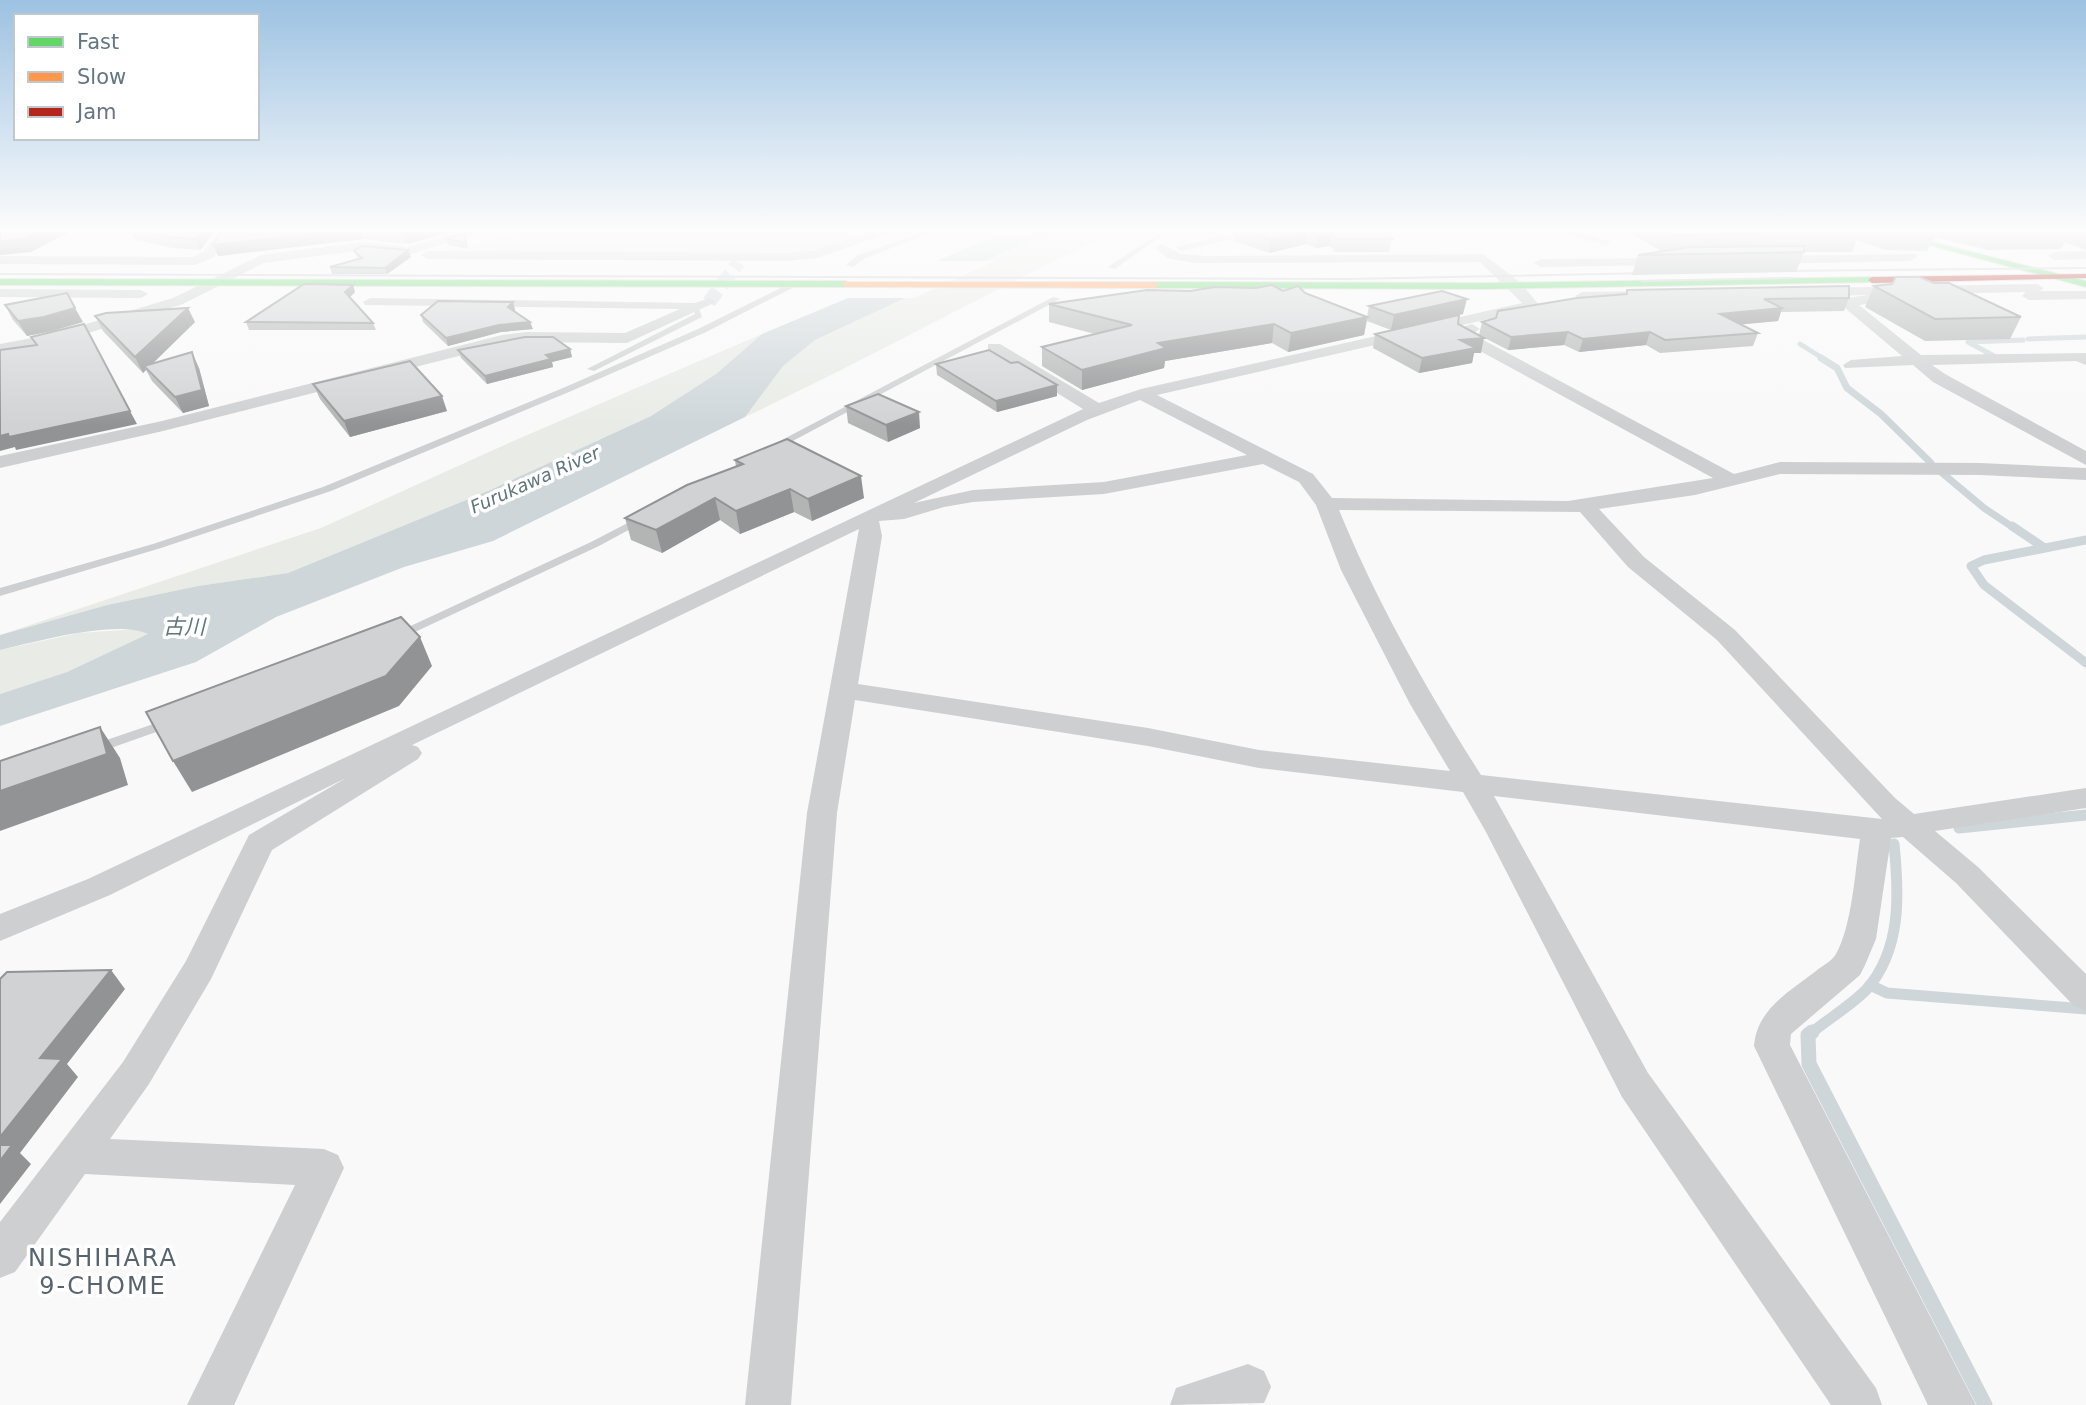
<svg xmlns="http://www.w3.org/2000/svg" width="2086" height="1405" font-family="'DejaVu Sans','Noto Sans JP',sans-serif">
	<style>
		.built { fill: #e8e9e9 }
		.green { fill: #e8ebe6 }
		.water { fill: #ced6d9 }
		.pier { fill: #f9f9f9 }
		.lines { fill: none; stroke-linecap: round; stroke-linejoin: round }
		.stream-far4 { stroke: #ced6d9; stroke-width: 5 }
		.stream-far3 { stroke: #ced6d9; stroke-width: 7 }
		.stream-far2 { stroke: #ced6d9; stroke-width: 9 }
		.stream-far1 { stroke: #ced6d9; stroke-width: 11 }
		.stream { stroke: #ced6d9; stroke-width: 15 }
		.street-tunnel { stroke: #d4d8dc; stroke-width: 14; stroke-dasharray: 14 7; stroke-linecap: butt }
		.fast-casing { stroke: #d5d6d7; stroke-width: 2 }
		.slow-casing { stroke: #d5d6d7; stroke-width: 2 }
		.jam-casing { stroke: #d5d6d7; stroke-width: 2 }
		.lane { fill: #cecfd0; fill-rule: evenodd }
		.street { fill: #cecfd0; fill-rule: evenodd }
		.fast { fill: #63d668; fill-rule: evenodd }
		.slow { fill: #ff974d; fill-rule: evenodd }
		.jam { fill: #b3261e; fill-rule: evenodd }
		.tram { stroke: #c3c5c6; stroke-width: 2 }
		.wall { fill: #b3b5b5 }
		.shaded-wall { fill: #929394 }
		.building { fill: #d0d2d3; stroke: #929394; stroke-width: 2 }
		.labels { text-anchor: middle; stroke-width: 7; stroke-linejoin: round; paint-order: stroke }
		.far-water-label { font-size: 18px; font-style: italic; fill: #60757c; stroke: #fff }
		.water-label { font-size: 21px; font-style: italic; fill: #60757c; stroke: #fff }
		.near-neighbourhood-label { font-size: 24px; letter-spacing: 2px; fill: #57646e; stroke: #fff }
	</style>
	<rect width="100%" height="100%" fill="#f9f9f9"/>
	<polygon class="built" points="531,229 884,229 799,254 434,253"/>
	<g class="green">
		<path d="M1054,229h66c-126,60 -248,128 -375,188l38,-52 32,-25z"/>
		<polygon points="762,334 716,374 651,416 488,491 288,573 198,586 107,605 0,635 321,528 518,439"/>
		<polygon points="138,629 149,634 67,672 0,694 0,650 79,633"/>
	</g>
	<path class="water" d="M1013,229h41l-239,111 -32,26 -38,51 -252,124 -89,26 -128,50 -80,45 -196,64v-32l67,-22 81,-38c-32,-15 -113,8 -148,16v-15l107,-30 91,-19 90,-13 200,-82 163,-75 65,-42 46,-40z"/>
	<polygon class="pier" points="923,261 995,261 914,298 837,298"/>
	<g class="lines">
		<g class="stream-far4">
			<polyline points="2028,339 2086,337"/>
			<polyline points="1800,344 1824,359"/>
			<polyline points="1986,356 1994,356 1968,342 2023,340"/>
		</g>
		<g class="stream-far3">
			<polyline points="1821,358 1837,368 1847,388 1881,414 1931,463"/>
			<polyline points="1941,472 1984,508 2014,528"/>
		</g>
		<g class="stream-far2">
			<polyline points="2012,526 2043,547"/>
			<polyline points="2086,540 1984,560 1971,566 1984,585 2086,663"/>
		</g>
		<g class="stream-far1">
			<polyline points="1959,828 2086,815"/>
			<polyline points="1870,985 1887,993 2086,1009"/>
			<path d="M1810,1034c18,-15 39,-27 56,-44 36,-40 33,-97 28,-146"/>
		</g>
		<polyline class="stream" points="1812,1032 1808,1035 1809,1064 1985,1405"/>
		<polyline class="street-tunnel" points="709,302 739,262"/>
		<g class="fast-casing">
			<g id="fast">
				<polygon points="1869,229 1882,229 2086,281 2086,287"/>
				<polygon points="1872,277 1876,280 1875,282 1485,289 1155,288 1151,285 1155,282 1485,283"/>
				<polygon points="0,279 846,281 850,284 846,287 0,285"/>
			</g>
		</g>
		<g class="slow-casing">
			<polygon id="slow" points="843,282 1155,282 1159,285 1155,288 846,287 843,286"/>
		</g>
		<g class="jam-casing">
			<polygon id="jam" points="2086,274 2086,278 1872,283 1868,280 1872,277"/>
		</g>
		<g class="lane">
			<polygon points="931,229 940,229 864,259 853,267 846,265 858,255"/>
			<polygon points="1171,229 1180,229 1157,239 1115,269 1108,267 1153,237"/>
			<polygon points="791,283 798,285 704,333 569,392 331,491 161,548 0,596 0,588 153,544 323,487 563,388 698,329"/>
			<polygon points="1053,297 1060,299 772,452 763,450"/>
			<polygon points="692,306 698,306 702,317 594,371 587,369 695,314"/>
			<polygon points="643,515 649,518 647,520 599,546 400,639 390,639 389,636 591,542"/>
			<polygon points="171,718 176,719 178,722 176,725 94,754 87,749 89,746"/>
		</g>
		<g class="street">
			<polygon points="220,229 232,229 214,257 195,265 0,264 0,256 193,257 204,251"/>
			<polygon points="471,229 491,229 408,255 363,250 264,263 183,304 62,341 0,354 0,344 53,334 173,298 261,255 363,242 408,247"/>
			<polygon points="881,229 900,229 817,258 787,261 428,259 421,255 428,251 787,253 811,251"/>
			<polygon points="1248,229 1272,229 1181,251 1175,247"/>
			<polygon points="1548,229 1569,229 1612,242 1606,246"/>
			<path d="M1162,244l19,10 26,2 276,-2 38,29 18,22 -7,4 -375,86 156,79 19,24 236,3 145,-23 -255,-139 1,-11 13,-4 8,5 -8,5 262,140 46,-12 200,1 106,5v12l-106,-5 -200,-1 -85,21 -96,14 45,48 91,73 160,168 19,16 172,-26v20l-151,23 43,36 108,107v36l-12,-4 -118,-123 -53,-46 -12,1 -15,101 -11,26 -5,10 -69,59 -1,11 186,360h-48l-174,-359c3,-37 35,-54 62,-75 6,-5 16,-10 20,-17 16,-28 19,-83 24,-115l-366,-43 154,277 228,315 6,17h-51l-209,-308 -136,-265 -23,-40 -204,-24 -111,-22 -293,-46 -18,113 -46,592h-46l62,-592 52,-284 -447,216 6,2 4,6 -4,6 -146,91 -61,129 -62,105 -39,55 214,10 14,6 6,13 -110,237h-47l108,-220 -210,-11 -70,98 -15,6v-56l123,-160 63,-101 63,-126 97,-57 -236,117 -110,46v-27l88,-35 995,-470 -95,-59v-6h12l99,59 42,-14 381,-86 -42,-41 -285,1 -28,-5 -12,-10zM1140,400l107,55 -143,27 -131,8 -59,13 173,-83zM1263,464l36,18 17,23 25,65 69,134 40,67 -191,-21 -111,-22 -290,-44 24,-148 -3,-15 25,-2 40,-12 29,-5 131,-8zM1339,510l241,2 48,55 89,73 165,179 -401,-44c-54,-85 -104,-172 -142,-265z"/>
			<polygon points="2086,251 2086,259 2055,260 2048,256 2055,252"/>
			<polygon points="1915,254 1917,257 1910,261 1767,264 1760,260 1767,256"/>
			<polygon points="1677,258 1677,264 1672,265 1541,267 1534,263 1541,259"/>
			<polygon points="2037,284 2044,288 2040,291 2086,291 2086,299 2029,300 2022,296 2026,292 1880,295 1885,299 1883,302 1859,305 1921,355 2086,353 2086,365 2076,361 1932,365 1945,374 2086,451 2086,465 1933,382 1913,365 1845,368 1843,365 1851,360 1902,356 1845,308 1846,298 1869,295 1814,296 1807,292 1814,288"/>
			<polygon points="0,289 141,290 148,294 141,298 0,297"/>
			<polygon points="1653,291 1658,292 1658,298 1582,300 1575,296 1582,292"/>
			<polygon points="370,298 695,303 709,298 716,302 627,343 527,342 502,345 163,431 0,468 0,456 162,421 502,335 527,332 625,333 680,309 365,305 363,302"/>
			<polygon points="1248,1364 1264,1371 1271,1387 1264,1403 1170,1405 1176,1388"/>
		</g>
		<use href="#fast" class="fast"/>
		<use href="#slow" class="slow"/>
		<use href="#jam" class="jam"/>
		<g class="tram">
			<polyline points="1778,271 2086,268"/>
			<polyline points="0,274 1349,279 1652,273"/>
			<polyline points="1642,281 1792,278"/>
		</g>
	</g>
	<g class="wall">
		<polygon points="130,229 217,229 200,250 172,248 134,239"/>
		<polygon points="223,229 461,229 408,244 363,239 218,256"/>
		<polygon points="1209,229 1384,229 1392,239 1389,252 1335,252 1330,246 1316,248 1306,244 1269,253 1234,241 1235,230 1209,233"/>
		<polygon points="1624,229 2086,229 2086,250 2065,242 2061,249 1988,250 1934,237 1927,251 1885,250 1857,240 1852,252 1804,252 1796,272 1632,275 1638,255 1661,251"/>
		<polygon points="446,239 467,239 468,249 448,245"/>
		<polygon points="408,250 411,257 387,274 332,274 330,267 358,259 354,251"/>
		<polygon points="1934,283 2021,317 2010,339 1925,341 1865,307 1874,286"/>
		<polygon points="1627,290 1849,298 1844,311 1781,312 1778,321 1741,324 1758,333 1753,346 1660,353 1646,345 1579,352 1564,345 1508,350 1479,335 1482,322 1626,294"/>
		<polygon points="1190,291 1305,293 1367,317 1369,306 1463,314 1424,323 1458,324 1481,353 1474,353 1472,363 1419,373 1373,348 1375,334 1391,330 1367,321 1364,335 1288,352 1272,343 1165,361 1164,368 1082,390 1042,366 1042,347 1095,334 1049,322 1049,304"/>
		<polygon points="355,292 350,297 373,323 376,330 249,330 246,322"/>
		<polygon points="513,302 515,310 514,311 533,329 501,332 448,346 423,322 421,315"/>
		<polygon points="5,305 83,322 52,331 27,336 13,320"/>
		<polygon points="95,316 195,322 153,363 199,368 209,406 183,413 152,381 146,370 143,373 103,331"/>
		<polygon points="570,349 572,357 552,362 553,367 487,384 461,358 458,350"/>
		<polygon points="1011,363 1057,385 1057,396 997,412 937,375 936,364"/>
		<polygon points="313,384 447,411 350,437 320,399"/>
		<polygon points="846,406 920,428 888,442 848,423"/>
		<polygon points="735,460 864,498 812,521 794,512 740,534 720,520 662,553 631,540 625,518 736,467"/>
	</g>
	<g class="shaded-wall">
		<polygon points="44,229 75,229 31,252 0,255 0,241"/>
		<polygon points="203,229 217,229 200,250 196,239"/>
		<polygon points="354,229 359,229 363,239 218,256 213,245"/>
		<polygon points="420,229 461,229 408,244 404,233"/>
		<polygon points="1209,229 1235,229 1235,230 1209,233"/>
		<polygon points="1308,231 1306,244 1269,253 1271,240"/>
		<polygon points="1332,233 1330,246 1316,248 1318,235"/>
		<polygon points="408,250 411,257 387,274 385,268"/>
		<polygon points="353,285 355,292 348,299 345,292"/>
		<polygon points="1467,299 1463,314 1391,330 1394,315"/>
		<polygon points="513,302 515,310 511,314 508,307"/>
		<polygon points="75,308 83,322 52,331 27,336 18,321"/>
		<polygon points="188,308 195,322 147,369 144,366 146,370 143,373 135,357"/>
		<polygon points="1782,308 1778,321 1715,327 1720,314"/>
		<polygon points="1367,317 1364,335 1288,352 1291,333"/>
		<polygon points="530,322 533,329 501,332 448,346 446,338 499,325"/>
		<polygon points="1274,324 1272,343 1165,361 1164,368 1082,390 1082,370 1158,343"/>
		<polygon points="1568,332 1564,345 1508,350 1511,337"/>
		<polygon points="1650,332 1646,345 1579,352 1583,339"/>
		<polygon points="1484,338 1481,353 1474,353 1472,363 1419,373 1422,358 1460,340"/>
		<polygon points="570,349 572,357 552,362 553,367 487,384 485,376 546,355"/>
		<polygon points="192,352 199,368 209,406 183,413 175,397"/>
		<polygon points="1057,385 1057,396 997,412 996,401"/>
		<polygon points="442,396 447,411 350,437 344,421"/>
		<polygon points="130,411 137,424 16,450 15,447 0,451 0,436"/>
		<polygon points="919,412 920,428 888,442 886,425"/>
		<polygon points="861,476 864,498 812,521 808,499"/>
		<polygon points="790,489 794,512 740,534 736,511"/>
		<polygon points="715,498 720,520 662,553 656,530"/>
		<polygon points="420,637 432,666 399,706 192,792 173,761"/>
		<polygon points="100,727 120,758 128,785 0,831 0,791"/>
		<polygon points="111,970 125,989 67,1064 78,1077 20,1153 31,1164 0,1204 0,1137 40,1058"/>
	</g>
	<g class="building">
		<polygon points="0,229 44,229 24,239 0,241"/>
		<polygon points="132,229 203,229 196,239 167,237"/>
		<polygon points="223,229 354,229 213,245"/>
		<polygon points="364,229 420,229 404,233"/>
		<polygon points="1238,229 1384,229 1392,239 1337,239 1332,233 1318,235 1308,231 1271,240"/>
		<polygon points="1662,229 1852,229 1860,232 1673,235"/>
		<polygon points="1886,229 1923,229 1936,232 1893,231"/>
		<polygon points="1988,229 2071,229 2071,230 1997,231"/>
		<polygon points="2071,229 2086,229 2086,235 2071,230"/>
		<polygon points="465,233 466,242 446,239"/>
		<polygon points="362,246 408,250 385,268 330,267 362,258 354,251"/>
		<polygon points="1804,246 1804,252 1638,255 1689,247"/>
		<polygon points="1896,277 1919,277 1934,283 1949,283 2021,317 1935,319 1874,286 1892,284"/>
		<polygon points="304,284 353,285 345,292 373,323 246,322"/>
		<polygon points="1272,285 1283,291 1298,286 1305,293 1367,317 1291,333 1274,324 1158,343 1166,348 1082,370 1042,347 1132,325 1049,304 1147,290 1190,291 1215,287 1256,288"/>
		<polygon points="1849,286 1849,298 1764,299 1782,308 1720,314 1758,333 1665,340 1650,332 1583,339 1568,332 1511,337 1482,322 1496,318 1498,311 1577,298 1627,294 1627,290"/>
		<polygon points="1442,291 1467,299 1394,315 1369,306"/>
		<polygon points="67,293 75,308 44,317 18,321 5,305"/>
		<polygon points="438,301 513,302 508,307 530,322 499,325 446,338 421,315"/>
		<polygon points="188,308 135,357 95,316 106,313"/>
		<polygon points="1459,315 1458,324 1484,338 1460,340 1476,348 1422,358 1375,334"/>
		<polygon points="84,324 130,411 9,437 8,434 0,436 0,350 37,345 31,337"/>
		<polygon points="525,337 553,337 570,349 546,355 551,359 485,376 458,350"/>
		<polygon points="989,350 1011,363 1018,362 1057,385 996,401 936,364"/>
		<polygon points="192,352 202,390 175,397 144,366"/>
		<polygon points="410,361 442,396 344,421 313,384"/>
		<polygon points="878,394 919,412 886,425 846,406"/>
		<polygon points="787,439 861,476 808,499 790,489 736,511 715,498 656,530 625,518 687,485 743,464 735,460"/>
		<polygon points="401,617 420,637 386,676 173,761 146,712"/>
		<polygon points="100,727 107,754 0,791 0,761"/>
		<polygon points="111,970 40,1058 62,1059 0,1137 0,979 7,972"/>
		<polygon points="0,1145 12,1145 0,1161"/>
	</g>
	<linearGradient id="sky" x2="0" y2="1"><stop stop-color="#9dc2e2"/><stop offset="0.54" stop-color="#fcfcfc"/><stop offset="1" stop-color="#fcfcfc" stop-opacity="0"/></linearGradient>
	<rect width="2086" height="426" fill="url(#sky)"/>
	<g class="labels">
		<g class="far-water-label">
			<text transform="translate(535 480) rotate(-24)" y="6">Furukawa River</text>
		</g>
		<g class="water-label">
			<text x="184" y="634">古川</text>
		</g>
		<g class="near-neighbourhood-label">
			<text x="103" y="1266">NISHIHARA<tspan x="103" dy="28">9-CHOME</tspan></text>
		</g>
	</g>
	<rect x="14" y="14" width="245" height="126" fill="#ffffff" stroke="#c1c8cd" stroke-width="2"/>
	<rect x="28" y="37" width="35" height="10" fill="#63d668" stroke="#c1c8cd" stroke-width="2"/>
	<text x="77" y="49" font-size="21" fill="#657683">Fast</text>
	<rect x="28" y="72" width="35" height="10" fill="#ff974d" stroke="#c1c8cd" stroke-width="2"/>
	<text x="77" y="84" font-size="21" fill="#657683">Slow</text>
	<rect x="28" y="107" width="35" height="10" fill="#b3261e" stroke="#c1c8cd" stroke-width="2"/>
	<text x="77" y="119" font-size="21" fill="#657683">Jam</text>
</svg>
